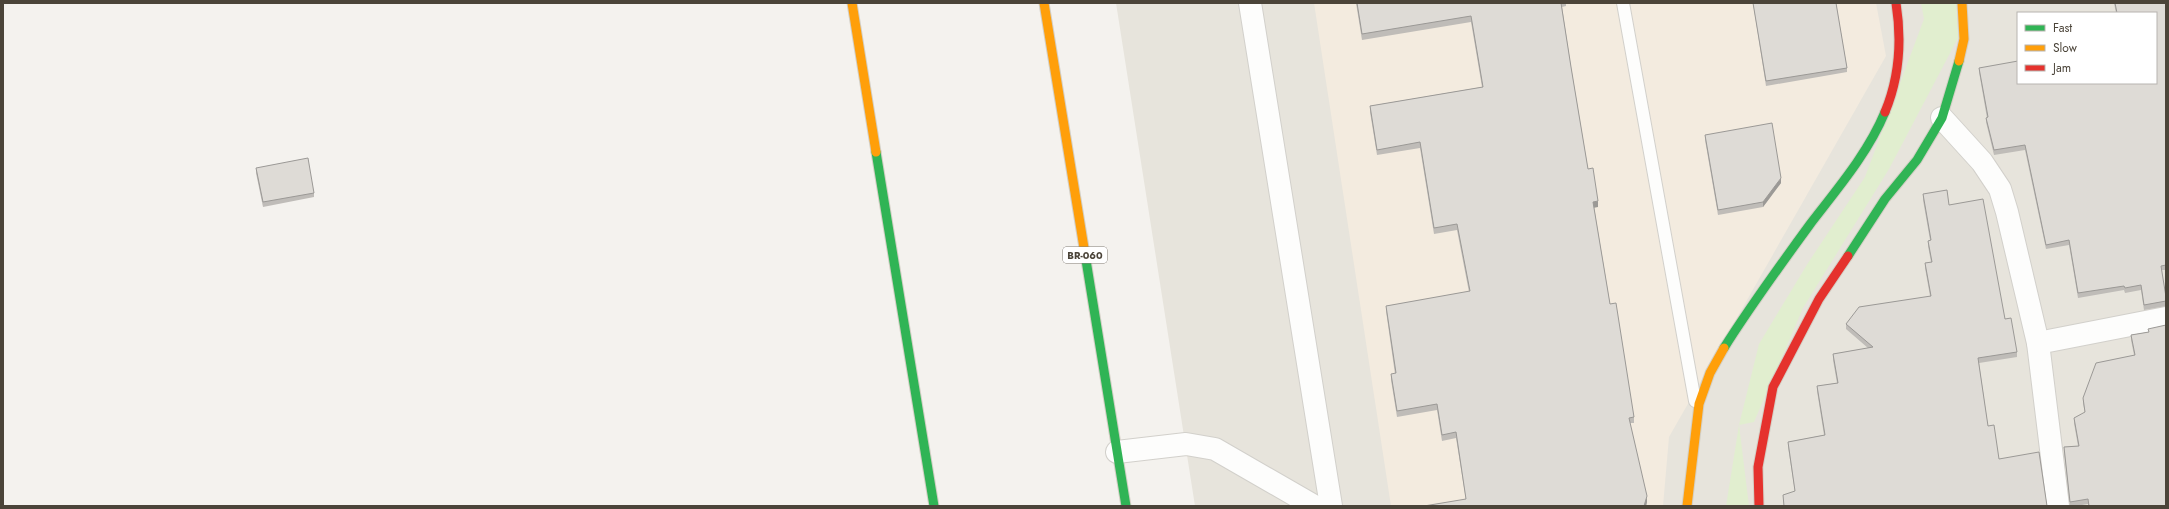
<svg xmlns="http://www.w3.org/2000/svg" width="2169" height="509" font-family="Jost,sans-serif">
	<style>
		.residential { fill: #e7e4dc; fill-rule: evenodd }
		.commercial { fill: #f3ebdf }
		.green { fill: #e1eecf }
		.lines { fill: none; stroke-linecap: round; stroke-linejoin: round }
		.lane-casing { stroke: #d2d0cb; stroke-width: 14 }
		.street-casing { stroke: #d2d0cb; stroke-width: 24 }
		.fast-casing { stroke: #d3cfc5; stroke-width: 11 }
		.slow-casing { stroke: #d3cfc5; stroke-width: 11 }
		.jam-casing { stroke: #d3cfc5; stroke-width: 11 }
		.lane { stroke: #fdfdfc; stroke-width: 12 }
		.street { stroke: #fdfdfc; stroke-width: 22 }
		.fast { stroke: #30b455; stroke-width: 9 }
		.slow { stroke: #ff9f0a; stroke-width: 9 }
		.jam { stroke: #e5322d; stroke-width: 9 }
		.wall { fill: #bfbcb8 }
		.shaded-wall { fill: #9b9996 }
		.building { fill: #dedbd6; stroke: #9b9996 }
		.labels { text-anchor: middle; stroke-width: 4; stroke-linejoin: round; paint-order: stroke }
		.shield { fill: #fff; stroke: #817c74; stroke-width: 1 }
		.shield-label { font-size: 10px; font-weight: bold; fill: #4b4439 }
	</style>
	<rect width="100%" height="100%" fill="#f4f2ee"/>
	<path class="residential" d="M1116,3h1050v503h-971zM2018,13h138v70h-138z"/>
	<polygon class="commercial" points="1314,3 1876,3 1886,56 1669,437 1663,506 1391,506"/>
	<polygon class="green" points="1921,3 1956,3 1958,38 1889,169 1803,308 1754,422 1739,425 1749,506 1726,506 1739,425 1759,344 1808,263 1865,177 1924,19"/>
	<g class="lines">
		<g class="lane-casing">
			<polyline id="lane" points="1623,3 1695,401"/>
		</g>
		<g class="street-casing">
			<g id="street">
				<polyline points="1250,3 1331,506"/>
				<polyline points="1942,118 1982,162 2000,189 2007,212 2038,343 2058,506"/>
				<polyline points="2038,343 2166,318"/>
				<polyline points="1117,452 1186,444 1215,449 1314,506"/>
			</g>
		</g>
		<g class="fast-casing">
			<g id="fast">
				<polyline points="876,152 934,506"/>
				<polyline points="1085,254 1126,506"/>
				<polyline points="1848,256 1885,199 1917,160 1942,118 1959,61"/>
				<path d="M1724,348c27,-43 57,-84 87,-125 27,-35 57,-70 74,-111"/>
			</g>
		</g>
		<g class="slow-casing">
			<g id="slow">
				<polyline points="852,3 876,152"/>
				<polyline points="1044,3 1085,254"/>
				<polyline points="1959,61 1964,39 1962,3"/>
				<polyline points="1687,506 1699,404 1710,373 1724,348"/>
			</g>
		</g>
		<g class="jam-casing">
			<g id="jam">
				<path d="M1885,112c15,-36 17,-71 11,-109"/>
				<polyline points="1759,506 1758,467 1773,387 1819,299 1848,256"/>
			</g>
		</g>
		<use href="#lane" class="lane"/>
		<use href="#street" class="street"/>
		<use href="#fast" class="fast"/>
		<use href="#slow" class="slow"/>
		<use href="#jam" class="jam"/>
	</g>
	<g class="wall">
		<polygon points="1356,3 1566,3 1566,6 1562,7 1571,67 1588,169 1598,207 1594,207 1610,304 1634,417 1634,423 1630,423 1647,502 1646,506 1424,506 1466,500 1456,438 1442,441 1437,410 1397,417 1391,380 1391,374 1395,374 1386,311 1386,306 1469,292 1457,230 1434,234 1420,148 1377,155 1370,112 1370,106 1482,87 1471,22 1362,40"/>
		<polygon points="1753,3 1836,3 1847,68 1847,72 1766,86"/>
		<polygon points="2114,3 2166,3 2166,270 2161,270 2166,297 2166,306 2144,310 2141,290 2125,293 2124,290 2078,298 2069,245 2046,249 2025,150 1994,155 1986,122 1986,118 1987,118 1979,72 1979,68 2156,83 2156,13 2116,13"/>
		<polygon points="1705,135 1781,183 1763,207 1718,215 1705,140"/>
		<polygon points="256,168 314,193 314,197 263,207 256,173"/>
		<polygon points="1923,194 1949,205 2005,319 2017,352 2017,357 1979,363 1988,426 1999,459 2047,506 1784,506 1783,495 1795,492 1788,447 1788,442 1824,435 1817,391 1817,386 1837,383 1833,360 1833,354 1868,348 1846,329 1846,324 1930,296 1925,268 1925,263 1931,262 1928,246 1928,241 1930,240 1923,200"/>
		<polygon points="2148,329 2166,506 2088,506 2088,504 2076,506 2070,506 2064,452 2064,447 2078,446 2074,423 2074,418 2085,413 2083,403 2083,398 2134,355 2131,340 2131,335 2148,332"/>
	</g>
	<g class="shaded-wall">
		<polygon points="1781,178 1781,183 1763,207 1763,202"/>
		<polygon points="1598,201 1598,207 1593,208 1593,202"/>
		<polygon points="1647,496 1647,502 1646,506 1644,506"/>
	</g>
	<g class="building">
		<polygon points="1357,3 1561,3 1571,67 1588,169 1593,168 1598,201 1593,202 1610,304 1616,303 1634,417 1629,418 1647,496 1644,506 1424,506 1466,499 1456,432 1442,435 1437,404 1397,411 1391,374 1396,373 1386,306 1470,291 1457,224 1434,228 1420,142 1377,150 1370,106 1483,87 1471,16 1362,34"/>
		<polygon points="1753,3 1836,3 1847,68 1766,81"/>
		<polygon points="2115,3 2166,3 2166,265 2161,266 2166,297 2166,301 2144,305 2141,285 2125,288 2124,286 2078,293 2069,240 2046,245 2025,145 1994,150 1986,118 1988,117 1979,68 2018,61 2018,83 2156,83 2156,13 2117,13"/>
		<polygon points="1772,123 1781,178 1763,202 1718,210 1705,135"/>
		<polygon points="308,158 314,193 263,202 256,168"/>
		<polygon points="1947,190 1949,205 1983,199 2005,319 2011,318 2017,352 1978,358 1988,426 1994,425 1999,459 2039,452 2047,506 1784,506 1783,495 1795,491 1788,442 1825,435 1817,386 1838,383 1833,354 1873,347 1846,324 1859,307 1931,296 1925,263 1932,262 1928,241 1931,240 1923,194"/>
		<polygon points="2166,325 2166,506 2089,506 2088,499 2070,502 2064,447 2079,446 2074,418 2085,412 2083,398 2096,363 2135,355 2131,335 2149,332 2148,329"/>
	</g>
	<g class="labels">
		<rect class="shield" x="1063" y="247" width="44" height="16" rx="3"/>
		<g class="shield-label">
			<text x="1085" y="259">BR-060</text>
		</g>
	</g>
	<rect width="2169" height="509" fill="none" stroke="#4b4439" stroke-width="8"/>
	<rect x="2017" y="12" width="140" height="72" fill="#ffffff" stroke="#b7b4b0"/>
	<rect x="2025" y="25" width="20" height="6" fill="#30b455" stroke="#b7b4b0"/>
	<text x="2053" y="32" font-size="12" fill="#4b4439">Fast</text>
	<rect x="2025" y="45" width="20" height="6" fill="#ff9f0a" stroke="#b7b4b0"/>
	<text x="2053" y="52" font-size="12" fill="#4b4439">Slow</text>
	<rect x="2025" y="65" width="20" height="6" fill="#e5322d" stroke="#b7b4b0"/>
	<text x="2053" y="72" font-size="12" fill="#4b4439">Jam</text>
</svg>
